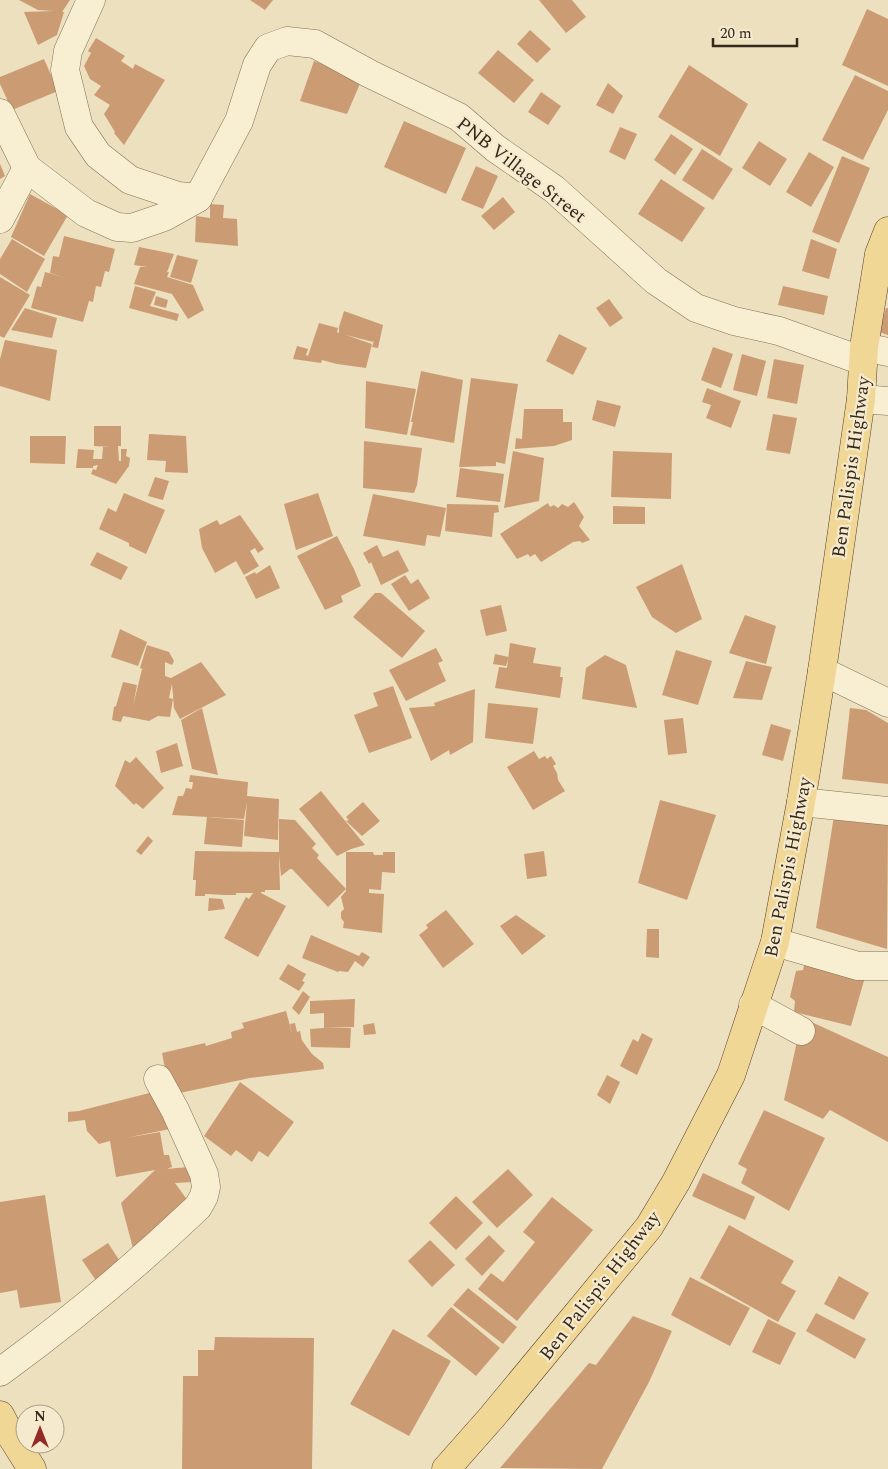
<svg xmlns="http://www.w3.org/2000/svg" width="888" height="1469" font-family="Spectral,serif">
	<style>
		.building { fill: #cb9b74 }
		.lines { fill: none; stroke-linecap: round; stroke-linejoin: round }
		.minor-casing { stroke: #857157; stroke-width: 29 }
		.major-casing { stroke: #533f2c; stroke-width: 29 }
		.minor { stroke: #f8eed1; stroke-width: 28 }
		.major { stroke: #f1d795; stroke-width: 28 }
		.labels { text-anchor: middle; stroke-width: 4.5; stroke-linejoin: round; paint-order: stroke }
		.street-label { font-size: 19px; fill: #35281c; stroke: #f5eacd }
	</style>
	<rect width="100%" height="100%" fill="#ede0be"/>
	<g class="building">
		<polygon points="19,0 70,0 62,12 64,12 57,35 38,45 24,12 54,11 38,10"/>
		<polygon points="250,0 273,0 265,10"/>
		<polygon points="539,0 572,0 586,17 566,33"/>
		<polygon points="867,9 888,19 888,86 842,65"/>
		<polygon points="530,30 551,49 537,63 517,44"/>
		<polygon points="96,38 125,56 121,61 133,69 135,64 165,80 124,145 114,133 115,132 104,114 110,105 94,95 101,86 90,79 84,66 91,53 88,51"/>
		<polygon points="498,50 534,80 514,103 478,73"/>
		<polygon points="44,59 58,91 12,110 0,84 0,77"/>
		<polygon points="314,61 362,79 347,114 300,101"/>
		<polygon points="689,65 748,104 720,156 658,117"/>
		<polygon points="855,75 888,91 888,110 863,160 822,140"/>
		<polygon points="608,83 623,96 613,114 596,105"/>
		<polygon points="541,92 561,106 548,125 528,112"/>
		<polygon points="404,121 466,148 446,194 384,167"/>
		<polygon points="620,127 637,134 625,160 609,152"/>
		<polygon points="671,134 693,149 675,175 654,160"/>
		<polygon points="759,141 787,159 770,186 742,168"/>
		<polygon points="702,149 733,169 713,200 682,180"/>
		<polygon points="809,152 834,167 811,207 786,192"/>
		<polygon points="842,156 870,168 839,243 812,232"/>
		<polygon points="0,164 5,176 0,179"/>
		<polygon points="476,166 498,176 483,209 461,200"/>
		<polygon points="661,179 705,208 682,242 638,214"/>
		<polygon points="30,194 68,215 44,256 11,237"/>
		<polygon points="503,197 515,212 494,230 481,216"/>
		<polygon points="210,204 224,205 223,218 237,219 238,246 195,242 196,216 210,218"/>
		<polygon points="64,236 115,249 109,272 105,271 101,287 96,286 93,302 89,301 83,322 31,308 37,286 41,287 45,272 66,278 50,273 53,256 59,257"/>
		<polygon points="12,239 45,259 27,292 0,274 0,259"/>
		<polygon points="811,239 837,249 829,279 802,271"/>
		<polygon points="139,247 174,254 167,272 169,272 167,277 193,285 204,310 188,319 172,294 134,284 140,267 147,267 134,265"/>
		<polygon points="177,255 198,260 191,283 170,277"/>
		<polygon points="0,277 30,295 4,338 0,336"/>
		<polygon points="135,286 156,292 150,306 179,314 177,321 129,308"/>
		<polygon points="783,286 828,296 824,315 778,305"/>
		<polygon points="156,296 168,300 166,308 154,305"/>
		<polygon points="609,299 623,318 610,327 596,308"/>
		<polygon points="25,308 57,318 52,338 11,330"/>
		<polygon points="886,308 888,308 888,335 879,332"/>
		<polygon points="344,311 383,325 378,348 372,347 374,341 373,342 346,335 372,344 366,368 337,364 322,360 321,363 293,359 297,346 308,349 306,355 308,356 319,323 338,328 337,332 339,333 339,327"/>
		<polygon points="559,334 587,348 573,375 546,361"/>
		<polygon points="5,340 57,350 50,401 0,386 0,359"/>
		<polygon points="713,347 733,354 721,388 701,380"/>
		<polygon points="742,354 766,361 757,396 733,390"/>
		<polygon points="774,359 804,365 797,404 767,398"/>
		<polygon points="421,371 463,380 454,443 410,435 413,422 411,422"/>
		<polygon points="471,378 518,384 505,464 496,462 496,466 459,467"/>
		<polygon points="366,381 416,389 407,435 365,428"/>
		<polygon points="707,388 741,401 731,428 706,418 711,405 702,402"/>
		<polygon points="597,400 621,406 615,427 592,420"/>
		<polygon points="524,409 563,409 563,422 572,422 572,440 554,446 515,449 516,438 522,439"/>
		<polygon points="773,414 797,418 790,454 766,450"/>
		<polygon points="94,426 121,426 121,446 118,446 119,461 121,461 121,449 127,449 126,456 130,458 129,466 116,484 91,474 93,469 96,470 98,465 93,466 93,468 76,468 78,449 94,450 93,459 102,459 103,447 110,447 94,446"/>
		<polygon points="149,434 186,436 188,473 165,472 166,461 147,460"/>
		<polygon points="30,436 66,436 65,464 30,463"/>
		<polygon points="364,441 422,448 417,485 414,493 363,488"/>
		<polygon points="513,451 544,458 539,501 504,508"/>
		<polygon points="613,451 672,453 671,499 611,497"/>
		<polygon points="460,468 504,474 500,502 456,497"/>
		<polygon points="155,477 169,481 163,500 148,496"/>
		<polygon points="124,493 165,510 146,554 129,546 129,543 99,529 108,508 116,512"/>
		<polygon points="318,493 333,536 296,550 284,504"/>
		<polygon points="373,494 446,508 440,537 427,535 425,546 363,536"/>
		<polygon points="574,502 584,517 579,526 590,540 582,543 580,541 573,542 541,562 535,554 530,557 528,554 517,559 500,534 548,503 550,507 554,505 558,508 562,504 568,507"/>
		<polygon points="447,504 498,505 499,512 494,513 492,537 445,531"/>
		<polygon points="613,506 645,507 645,524 613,524"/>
		<polygon points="240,515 264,549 258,553 255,548 250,551 259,566 244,575 236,561 215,573 202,548 199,529 217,520 220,525"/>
		<polygon points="337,536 354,569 361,586 341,596 343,602 325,610 297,556"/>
		<polygon points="377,545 383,557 398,550 409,571 381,585 371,562 369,564 363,553"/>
		<polygon points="97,552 128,567 121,580 90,565"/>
		<polygon points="682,564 702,619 676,633 652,617 636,587"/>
		<polygon points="270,565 280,588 256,599 245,577 255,572 256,574"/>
		<polygon points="405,575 411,584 418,579 430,598 409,611 391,584"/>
		<polygon points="375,593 381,593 425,631 402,658 353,617"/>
		<polygon points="501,605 507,631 486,636 480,610"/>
		<polygon points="745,615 776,626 766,664 729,653"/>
		<polygon points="120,629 147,642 138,666 111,657"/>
		<polygon points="510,643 536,648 533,663 561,667 560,677 563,677 560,698 495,688 499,667 507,668"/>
		<polygon points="147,645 169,652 174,661 172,665 165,662 165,676 171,678 201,662 226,695 180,719 174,708 172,684 169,698 173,699 170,717 158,716 149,721 123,716 121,722 112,720 114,707 116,706 123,682 137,685 133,706 142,669 148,671 140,668"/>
		<polygon points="436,648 443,661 438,663 446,681 406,701 389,670"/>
		<polygon points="676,650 712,661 698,705 662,695"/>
		<polygon points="495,654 509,657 506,666 493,664"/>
		<polygon points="605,655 626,665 637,708 582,699 586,668"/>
		<polygon points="746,661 772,667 762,700 733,698"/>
		<polygon points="393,686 412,738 369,753 354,715 378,706 373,693"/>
		<polygon points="475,689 473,742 450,755 449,750 431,761 409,708 435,706 434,703"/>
		<polygon points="488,703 538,708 533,744 485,738"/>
		<polygon points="202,708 218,775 192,769 181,720"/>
		<polygon points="850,708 866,710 888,723 888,784 842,779"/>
		<polygon points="683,718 687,753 668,755 664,720"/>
		<polygon points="771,724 791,730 783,761 762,755"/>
		<polygon points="177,743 183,766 161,773 156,751"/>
		<polygon points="534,751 539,759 545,756 547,759 551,756 556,764 553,766 557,773 558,780 565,791 533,810 507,767"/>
		<polygon points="136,757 164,788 143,809 136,803 134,805 115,786 125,760 130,763"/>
		<polygon points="190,775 248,782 247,796 279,799 278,840 244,836 247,802 244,819 172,815 178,796 183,796 186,788 192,789 193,782 189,782"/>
		<polygon points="321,791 346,822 365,845 351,849 337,856 299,809"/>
		<polygon points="660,800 716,815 687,900 638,883"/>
		<polygon points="363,802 380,821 362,836 346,821 349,820 346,817"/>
		<polygon points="834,816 888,823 887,949 816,928"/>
		<polygon points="207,817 244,820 242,847 204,844"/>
		<polygon points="279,819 295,820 316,844 312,848 319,855 317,858 346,889 328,907 292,869 290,869 281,876 279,855 280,890 265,890 265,892 261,892 261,893 286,906 258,957 224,938 246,897 249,899 253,893 236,893 236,895 226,895 205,894 205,896 195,896 196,880 193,880 195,851 279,852"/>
		<polygon points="148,836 153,841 141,855 136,851"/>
		<polygon points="544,851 547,876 527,879 524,854"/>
		<polygon points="346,852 373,852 374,855 383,855 383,852 395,852 395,873 382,872 381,890 369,889 369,893 384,894 382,933 343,928 344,922 341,918 341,912 344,909 341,897 346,891"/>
		<polygon points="209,898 222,899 225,909 208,911"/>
		<polygon points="446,910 474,944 443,968 419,935 428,928 426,925"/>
		<polygon points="516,915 546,936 522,955 500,926"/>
		<polygon points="647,929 659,929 659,958 646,957"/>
		<polygon points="311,935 359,956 362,952 370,957 363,967 355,961 348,972 339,971 338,972 302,958"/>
		<polygon points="805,962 865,977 851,1026 794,1012 795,1001 790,997 796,971 803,970"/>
		<polygon points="288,964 306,974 302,981 305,982 299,991 279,979"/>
		<polygon points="303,991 310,997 299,1015 292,1008"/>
		<polygon points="355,999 354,1027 324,1028 324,1013 310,1014 310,1001"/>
		<polygon points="286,1011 292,1033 290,1024 295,1023 297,1032 300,1031 302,1041 301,1039 312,1054 323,1063 324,1069 250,1078 175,1094 168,1069 165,1069 162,1053 205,1043 206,1046 232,1038 231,1032 244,1028 242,1023"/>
		<polygon points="807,1020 888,1057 888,1142 830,1110 823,1119 784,1100 798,1037"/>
		<polygon points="374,1023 376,1034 364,1035 363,1025"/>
		<polygon points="323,1028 351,1028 350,1048 311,1047 310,1029"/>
		<polygon points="642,1033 653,1039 637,1075 620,1066 633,1039 638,1042"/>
		<polygon points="607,1075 620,1082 610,1104 597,1095"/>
		<polygon points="240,1082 294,1122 268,1157 259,1151 252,1162 236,1150 231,1156 204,1136"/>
		<polygon points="161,1090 170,1129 125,1138 160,1132 164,1155 169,1155 172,1167 167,1169 188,1167 193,1182 175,1183 188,1201 134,1252 121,1203 155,1170 116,1177 110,1141 99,1144 87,1131 85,1120 68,1122 68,1112 79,1111"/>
		<polygon points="764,1110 825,1138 789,1211 741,1183 747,1169 738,1164"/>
		<polygon points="508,1169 533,1195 497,1228 472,1202"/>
		<polygon points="703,1173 755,1197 745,1220 692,1196"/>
		<polygon points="45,1195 61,1302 20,1308 17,1290 0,1293 0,1202"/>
		<polygon points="456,1196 483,1223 456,1250 429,1223"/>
		<polygon points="552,1197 593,1230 517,1321 478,1289 491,1273 503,1282 535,1242 523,1232"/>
		<polygon points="729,1225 794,1261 781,1283 796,1291 778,1322 700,1278"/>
		<polygon points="489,1235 505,1251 482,1276 465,1259"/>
		<polygon points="430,1240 455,1265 432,1287 408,1261"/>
		<polygon points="108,1243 125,1269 99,1285 82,1260"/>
		<polygon points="839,1276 869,1293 854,1320 824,1304"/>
		<polygon points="690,1277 750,1308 730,1346 671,1315"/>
		<polygon points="468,1288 517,1327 503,1344 453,1305"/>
		<polygon points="451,1307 500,1348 476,1376 427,1336"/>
		<polygon points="816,1313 866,1339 855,1359 806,1331"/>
		<polygon points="633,1316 672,1331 649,1382 602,1469 500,1468 589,1363 596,1365"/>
		<polygon points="768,1319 796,1333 780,1365 752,1352"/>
		<polygon points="393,1329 451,1361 409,1436 350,1404"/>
		<polygon points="215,1337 314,1338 312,1469 182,1469 183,1376 198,1376 198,1350 214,1350"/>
	</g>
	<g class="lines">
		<g class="minor-casing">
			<g id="minor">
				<polyline points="91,0 68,51 65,70 79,127 98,155 130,180 178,196 198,198"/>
				<polyline points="0,113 27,168 86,213 117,227 132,228 164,217 198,198 239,121 257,65 268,48 287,41 315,44 370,74 459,117 495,148 554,189 656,281 696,308 734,321 779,331 863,361"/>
				<polyline points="0,219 27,168"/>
				<polyline points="864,347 888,352"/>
				<polyline points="861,399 888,401"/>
				<polyline points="822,671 888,703"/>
				<polyline points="801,802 888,811"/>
				<polyline points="775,942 858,966 888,966"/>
				<polyline points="753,1005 801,1031"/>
				<path d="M0,1372c70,-51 136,-106 198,-165l6,-11 2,-9 -2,-13 -29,-64 -17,-31"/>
			</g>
		</g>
		<g class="major-casing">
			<g id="major">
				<polyline points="0,1415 10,1434 32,1469"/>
				<polyline points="446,1469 492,1417 649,1227 676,1182 731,1075 775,942 801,802 822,671 861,399 864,347 879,254 888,231"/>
			</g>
		</g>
		<use href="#minor" class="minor"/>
		<use href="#major" class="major"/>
	</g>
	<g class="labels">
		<g class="street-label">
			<text transform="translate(522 169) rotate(38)" y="7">PNB Village Street</text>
			<text transform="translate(850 467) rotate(-82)" y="7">Ben Palispis Highway</text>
			<text transform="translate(787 867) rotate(-79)" y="7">Ben Palispis Highway</text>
			<text transform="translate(599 1285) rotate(-52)" y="7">Ben Palispis Highway</text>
		</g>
	</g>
	<g transform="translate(40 1429)"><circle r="24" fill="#f5eacd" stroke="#a89c86"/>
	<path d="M0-4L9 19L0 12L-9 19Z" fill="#942a28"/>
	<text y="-8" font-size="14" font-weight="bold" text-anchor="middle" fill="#35281c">N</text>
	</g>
	<path d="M713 38v8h84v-8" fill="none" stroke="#35281c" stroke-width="2.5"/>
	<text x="720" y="38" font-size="15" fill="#35281c" stroke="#f5eacd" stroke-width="4" paint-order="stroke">20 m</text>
</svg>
